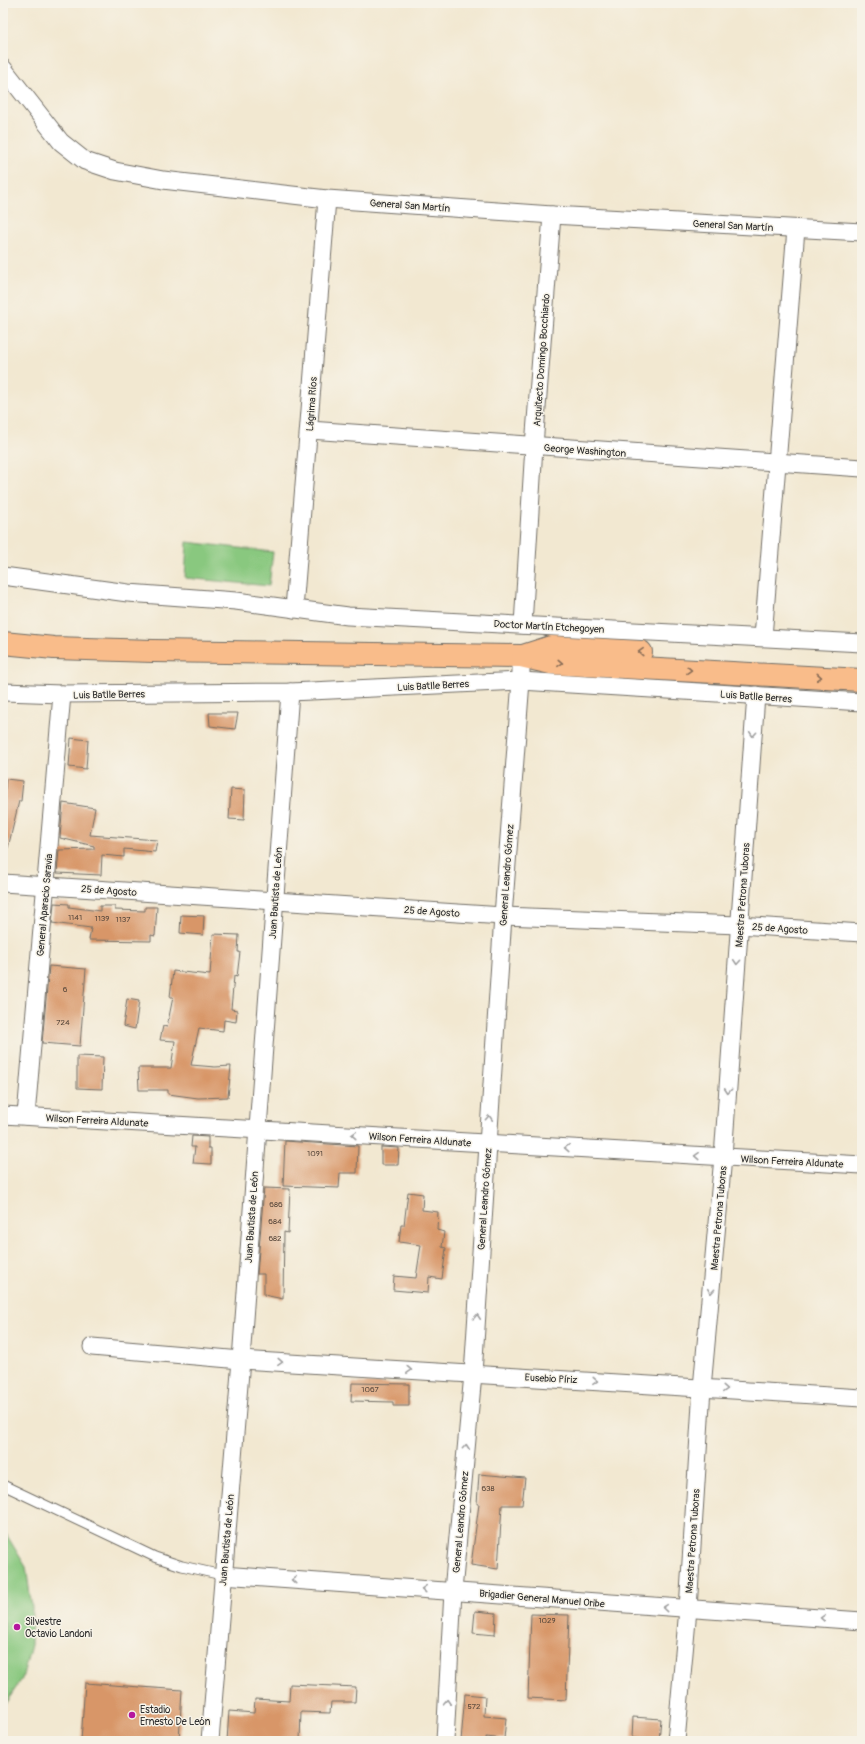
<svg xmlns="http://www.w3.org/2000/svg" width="865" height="1744" font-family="Pangolin,sans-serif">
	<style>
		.green { fill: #89c87f; stroke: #5a7a55 }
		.building { fill: #d89667 }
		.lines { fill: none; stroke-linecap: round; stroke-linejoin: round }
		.service-casing { stroke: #716d65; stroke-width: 11 }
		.minor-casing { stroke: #716d65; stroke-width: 19 }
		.trunk-casing { stroke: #716d65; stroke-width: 24 }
		.service { stroke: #fff; stroke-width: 9 }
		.minor { stroke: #fff; stroke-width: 17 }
		.trunk { stroke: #f9bc8a; stroke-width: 22 }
		.oneway { stroke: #886c56 }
		.oneway2 { stroke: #a0a0a0 }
		.poi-dot { fill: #b5179e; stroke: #f7f3e8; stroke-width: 1.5 }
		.labels { text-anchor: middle; stroke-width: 3; stroke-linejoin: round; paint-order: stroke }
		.number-label { font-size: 8px; fill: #56463a }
		.street-label { font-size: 10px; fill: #2b2b2b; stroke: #f7f3e8 }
		.poi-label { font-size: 10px; fill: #2b2b2b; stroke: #f7f3e8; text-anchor: start }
	</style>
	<rect width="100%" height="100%" fill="#f7f3e8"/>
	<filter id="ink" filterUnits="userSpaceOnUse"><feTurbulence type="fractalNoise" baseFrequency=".025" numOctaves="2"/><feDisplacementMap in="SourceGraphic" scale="8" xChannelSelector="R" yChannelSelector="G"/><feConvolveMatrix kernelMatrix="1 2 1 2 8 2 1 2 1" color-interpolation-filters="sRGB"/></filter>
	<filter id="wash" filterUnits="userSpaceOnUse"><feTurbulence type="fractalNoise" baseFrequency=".012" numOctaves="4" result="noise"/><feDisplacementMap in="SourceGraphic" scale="16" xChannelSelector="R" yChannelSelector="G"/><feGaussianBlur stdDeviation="0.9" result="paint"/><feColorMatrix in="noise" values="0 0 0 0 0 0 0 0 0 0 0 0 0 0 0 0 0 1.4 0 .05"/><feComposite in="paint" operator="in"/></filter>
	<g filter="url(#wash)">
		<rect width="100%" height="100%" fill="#f2e8d1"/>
		<g class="green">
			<polygon points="187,542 273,552 269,586 185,578"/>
			<polygon points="3,1529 26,1567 32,1608 31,1645 22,1679 3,1707"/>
		</g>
		<g id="blocks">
			<g class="building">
				<polygon points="209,713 238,713 235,729 210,726"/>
				<polygon points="71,738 88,740 86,769 69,767"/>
				<polygon points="6,779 23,781 21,801 19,801 8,848 3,847 3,807"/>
				<polygon points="231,789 245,790 244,820 229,819"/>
				<polygon points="63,803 95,808 90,835 157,840 155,852 124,849 124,857 102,855 101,875 57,873 59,850 94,849 94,846 60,838"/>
				<polygon points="54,903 69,904 69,907 100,911 100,906 115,906 115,910 145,911 145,907 157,907 155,936 151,935 151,941 89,940 91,928 52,923"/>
				<polygon points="181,915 204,916 203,935 180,933"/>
				<polygon points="213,934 239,935 238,952 240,952 237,977 234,976 231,1009 237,1010 236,1022 224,1020 223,1031 199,1028 191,1065 215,1067 231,1066 228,1097 198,1098 168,1094 168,1090 139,1090 138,1068 171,1068 175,1041 160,1040 163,1026 167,1027 173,997 170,997 173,971 210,975"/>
				<polygon points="49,966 86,969 80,1046 42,1043"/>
				<polygon points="127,999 139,1001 135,1029 123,1026"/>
				<polygon points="77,1056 103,1057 102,1089 77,1088"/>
				<polygon points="192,1136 208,1137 208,1148 211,1148 211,1164 193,1163 195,1147 191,1147"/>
				<polygon points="285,1141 358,1146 357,1173 340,1173 339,1188 283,1186"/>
				<polygon points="381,1147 399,1148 398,1165 381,1165"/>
				<polygon points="264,1188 290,1189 288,1233 284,1232 283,1299 264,1295 264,1274 257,1274"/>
				<polygon points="408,1192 423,1194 422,1210 438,1212 437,1230 444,1232 442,1247 446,1248 442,1279 429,1277 428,1293 393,1290 394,1276 416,1278 421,1245 399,1242 401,1225 404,1225"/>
				<polygon points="352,1383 409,1384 409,1406 393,1406 393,1402 351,1401"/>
				<polygon points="479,1474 525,1478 522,1505 502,1505 498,1569 471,1565 479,1504 477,1504"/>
				<polygon points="475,1611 496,1613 495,1635 473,1633"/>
				<polygon points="531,1614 569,1615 566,1700 528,1698"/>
				<polygon points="85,1683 182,1690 179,1741 81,1741"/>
				<polygon points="290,1684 356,1687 355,1702 331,1702 330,1713 301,1712 300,1741 227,1741 229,1711 254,1713 255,1699 289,1701"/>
				<polygon points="465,1694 485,1696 484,1716 506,1718 504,1739 486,1737 486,1741 461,1741"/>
				<polygon points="633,1717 661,1719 659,1740 632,1738"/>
			</g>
		</g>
	</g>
	<g filter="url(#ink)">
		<use href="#blocks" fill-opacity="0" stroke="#716d65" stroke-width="1"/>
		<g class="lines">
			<g class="service-casing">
				<polyline id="service" points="3,1485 155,1557 182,1566 222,1575"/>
			</g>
			<g class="minor-casing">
				<g id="minor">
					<polyline points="3,68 61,142 85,161 115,171 163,180 327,199 552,215 862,232"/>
					<polyline points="309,430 862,468"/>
					<polyline points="3,576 128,593 236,601 348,616 862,643"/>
					<polyline points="294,609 327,199"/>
					<polyline points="523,625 534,446 552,215"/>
					<polyline points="763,637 796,229"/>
					<polyline points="3,692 62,694 290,692 521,681 862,702"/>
					<polyline points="3,883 503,916 739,925 862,933"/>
					<polyline points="3,1115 862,1165"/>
					<polyline points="26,1116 62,694"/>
					<polyline points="92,1347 241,1360 862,1398"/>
					<polyline points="222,1575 862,1621"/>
					<polyline points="210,1741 241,1360 290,692"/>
					<polyline points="445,1741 453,1591 473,1374 503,916 521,681 521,656"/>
					<polyline points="676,1741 688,1609 702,1388 723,1157 756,695"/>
				</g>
			</g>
			<g class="trunk-casing">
				<g id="trunk">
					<polyline points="3,643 54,648 153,651 521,656 551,663 862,680"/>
					<polyline points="523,656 551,647 641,652"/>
				</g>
			</g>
			<use href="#service" class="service"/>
			<use href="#minor" class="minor"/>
			<use href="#trunk" class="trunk"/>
		</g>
		<defs><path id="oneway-chevron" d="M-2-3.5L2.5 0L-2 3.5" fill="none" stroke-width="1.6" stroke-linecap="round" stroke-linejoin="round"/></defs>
		<g class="oneway">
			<use href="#oneway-chevron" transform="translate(641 652) rotate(-177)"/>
			<use href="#oneway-chevron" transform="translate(560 663) rotate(3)"/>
			<use href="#oneway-chevron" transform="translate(689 670) rotate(3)"/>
			<use href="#oneway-chevron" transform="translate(819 677) rotate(4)"/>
		</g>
		<g class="oneway2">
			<use href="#oneway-chevron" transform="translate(753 734) rotate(94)"/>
			<use href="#oneway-chevron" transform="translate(737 962) rotate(94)"/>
			<use href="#oneway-chevron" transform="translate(728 1091) rotate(94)"/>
			<use href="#oneway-chevron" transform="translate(489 1118) rotate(-86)"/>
			<use href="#oneway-chevron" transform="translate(354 1135) rotate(-176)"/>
			<use href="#oneway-chevron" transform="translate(567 1148) rotate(-177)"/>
			<use href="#oneway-chevron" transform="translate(697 1156) rotate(-177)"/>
			<use href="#oneway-chevron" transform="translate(711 1291) rotate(95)"/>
			<use href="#oneway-chevron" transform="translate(477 1317) rotate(-86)"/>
			<use href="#oneway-chevron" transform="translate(280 1362) rotate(3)"/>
			<use href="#oneway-chevron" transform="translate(409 1370) rotate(3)"/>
			<use href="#oneway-chevron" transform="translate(595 1381) rotate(3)"/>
			<use href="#oneway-chevron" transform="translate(725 1389) rotate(4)"/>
			<use href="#oneway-chevron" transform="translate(466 1447) rotate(-85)"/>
			<use href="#oneway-chevron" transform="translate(294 1580) rotate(-176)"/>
			<use href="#oneway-chevron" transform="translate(424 1589) rotate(-176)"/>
			<use href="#oneway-chevron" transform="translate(665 1608) rotate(-175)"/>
			<use href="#oneway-chevron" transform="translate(823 1618) rotate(-176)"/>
			<use href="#oneway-chevron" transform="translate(447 1702) rotate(-87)"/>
		</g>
	</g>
	<g class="poi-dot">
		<circle cx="17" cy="1627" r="4"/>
		<circle cx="132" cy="1715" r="4"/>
	</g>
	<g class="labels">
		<g class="number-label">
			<text x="75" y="920">1141</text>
			<text x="102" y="921">1139</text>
			<text x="123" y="922">1137</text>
			<text x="65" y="992">6</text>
			<text x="63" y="1025">724</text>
			<text x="315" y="1156">1091</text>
			<text x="276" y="1207">686</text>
			<text x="275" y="1224">684</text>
			<text x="275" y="1241">682</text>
			<text x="370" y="1392">1067</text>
			<text x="488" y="1491">638</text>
			<text x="547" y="1623">1029</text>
			<text x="474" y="1709">572</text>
		</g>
		<g class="street-label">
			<text transform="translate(410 205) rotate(4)" y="4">General San Martín</text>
			<text transform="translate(733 225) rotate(3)" y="4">General San Martín</text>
			<text transform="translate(541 360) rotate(-86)" y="4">Arquitecto Domingo Bocchiardo</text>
			<text transform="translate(311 404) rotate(-86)" y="4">Lágrima Ríos</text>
			<text transform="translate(585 450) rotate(4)" y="4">George Washington</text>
			<text transform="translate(549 626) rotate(3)" y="4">Doctor Martín Etchegoyen</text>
			<text transform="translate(433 685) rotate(-3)" y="4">Luis Batlle Berres</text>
			<text transform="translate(109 694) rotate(-1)" y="4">Luis Batlle Berres</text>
			<text transform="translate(756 696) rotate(4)" y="4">Luis Batlle Berres</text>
			<text transform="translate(506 875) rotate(-86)" y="4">General Leandro Gómez</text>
			<text transform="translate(109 890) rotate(4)" y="4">25 de Agosto</text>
			<text transform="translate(275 893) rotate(-86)" y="4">Juan Bautista de León</text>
			<text transform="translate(742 895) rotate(-86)" y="4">Maestra Petrona Tuboras</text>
			<text transform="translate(44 905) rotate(-85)" y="4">General Aparacio Saravia</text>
			<text transform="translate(432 911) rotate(4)" y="4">25 de Agosto</text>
			<text transform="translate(780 928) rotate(4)" y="4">25 de Agosto</text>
			<text transform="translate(97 1120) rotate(3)" y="4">Wilson Ferreira Aldunate</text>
			<text transform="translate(420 1139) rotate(4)" y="4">Wilson Ferreira Aldunate</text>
			<text transform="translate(792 1161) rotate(3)" y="4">Wilson Ferreira Aldunate</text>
			<text transform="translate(484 1199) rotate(-86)" y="4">General Leandro Gómez</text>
			<text transform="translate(251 1217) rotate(-86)" y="4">Juan Bautista de León</text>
			<text transform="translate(718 1218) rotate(-85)" y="4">Maestra Petrona Tuboras</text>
			<text transform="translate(551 1378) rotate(3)" y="4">Eusebio Píriz</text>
			<text transform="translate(460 1522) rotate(-85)" y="4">General Leandro Gómez</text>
			<text transform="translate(226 1540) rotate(-85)" y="4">Juan Bautista de León</text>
			<text transform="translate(692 1541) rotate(-86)" y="4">Maestra Petrona Tuboras</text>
			<text transform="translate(542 1598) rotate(5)" y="4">Brigadier General Manuel Oribe</text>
		</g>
		<g class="poi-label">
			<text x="25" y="1625">Silvestre<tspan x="25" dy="12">Octavio Landoni</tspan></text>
			<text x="140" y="1713">Estadio<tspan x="140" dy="12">Ernesto De León</tspan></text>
		</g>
	</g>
	<rect width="865" height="1744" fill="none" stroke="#f7f3e8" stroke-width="16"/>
</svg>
